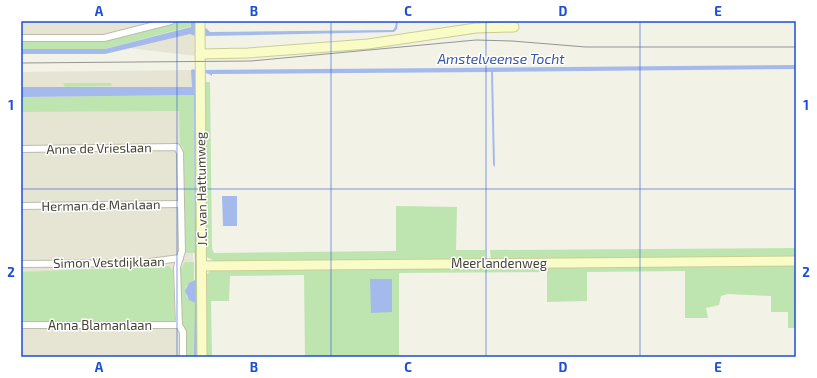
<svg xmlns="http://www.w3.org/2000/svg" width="817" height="378" font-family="'Exo 2',sans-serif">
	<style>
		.residential { fill: #e6e5d4 }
		.green { fill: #bee5b0 }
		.water { fill: #a4baec }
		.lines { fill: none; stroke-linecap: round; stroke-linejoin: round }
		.street-casing { stroke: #bdbca9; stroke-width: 8 }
		.secondary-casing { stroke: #cbcd95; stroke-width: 11 }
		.street { stroke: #fff; stroke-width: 6 }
		.secondary { stroke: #f9fcc6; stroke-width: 9 }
		.tram { stroke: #959595; stroke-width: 1 }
		.grid { fill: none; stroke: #1d4ed8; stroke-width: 1; stroke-opacity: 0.55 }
		.labels { text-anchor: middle; stroke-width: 3; stroke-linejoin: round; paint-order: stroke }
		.street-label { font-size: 13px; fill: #444335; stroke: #fff }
		.water-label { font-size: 14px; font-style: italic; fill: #3456ab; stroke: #fff }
		.neatline { fill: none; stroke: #1d4ed8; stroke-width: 1.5 }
		.grid-label { font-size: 13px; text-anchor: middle; font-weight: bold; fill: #1d4ed8 }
	</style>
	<rect width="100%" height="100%" fill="#f2f2e6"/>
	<g class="residential">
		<polygon points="21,21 203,21 205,57 103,45 21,47"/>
		<polygon points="193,70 193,357 21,357 21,72"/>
	</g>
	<g class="green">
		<polygon points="180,21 191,21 191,26 105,49 21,49 21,41 105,41"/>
		<polygon points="202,82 210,82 212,249 214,253 396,251 396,206 457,207 456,250 485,250 485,259 220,261 214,261 205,256"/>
		<polygon points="63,83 111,83 112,86 65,87"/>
		<polygon points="194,95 195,253 185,253 184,157 183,147 180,145 179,111 21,112 21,97"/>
		<polygon points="796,248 796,257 491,259 490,250"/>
		<polygon points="185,262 194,262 194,280 186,286 186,297 195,303 195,357 187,357 186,331 180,320 180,277 181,269"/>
		<polygon points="796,264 796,328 788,328 788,312 771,312 771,296 728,294 721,296 719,305 706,308 708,318 685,318 685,271 587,272 587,301 547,302 547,272 399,273 399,357 305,357 304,275 230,276 229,301 211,301 212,357 205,357 205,276 211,270"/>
		<polygon points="169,266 173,270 175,320 172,322 21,322 21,272"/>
	</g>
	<g class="water">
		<polygon points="191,21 195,21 195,31 197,35 195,36 190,34 105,54 21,54 21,49 105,49 191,27"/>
		<polygon points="396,21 398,21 397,29 394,32 204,36 203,33 206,28 210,32 393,30 395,27"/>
		<polygon points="796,65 796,69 493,72 495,167 493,165 491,72 212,74 212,76 209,74 205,73 202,70"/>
		<polygon points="194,69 197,73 195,75 199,357 194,357 195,303 189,300 185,291 189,283 195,280 194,95 21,97 21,87 192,87 191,70"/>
		<polygon points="222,196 237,196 237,226 223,226"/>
		<polygon points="370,279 392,279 392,312 371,313"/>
	</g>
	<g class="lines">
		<g class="street-casing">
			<g id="street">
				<polyline points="21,38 104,38 171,21"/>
				<polyline points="21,149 177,147 180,153 182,251 177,267 179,325 183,332 183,357"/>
				<polyline points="21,206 181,204"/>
				<polyline points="21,264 142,263 180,258"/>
				<polyline points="21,325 179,325"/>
			</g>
		</g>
		<g class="secondary-casing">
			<g id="secondary">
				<polyline points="200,21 202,357"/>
				<polyline points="200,54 248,53 368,44 476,28 514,27"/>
				<polyline points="202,266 796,261"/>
			</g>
		</g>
		<use href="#street" class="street"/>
		<use href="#secondary" class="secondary"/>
		<polyline class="tram" points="21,63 251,61 476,40 512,41 586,47 796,47"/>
	</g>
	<path class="grid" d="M177,21v336M331,21v336M486,21v336M640,21v336M21,189h775"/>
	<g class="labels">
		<g class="street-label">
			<text transform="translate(99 148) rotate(-1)" y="5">Anne de Vrieslaan</text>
			<text transform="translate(201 189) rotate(-91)" y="5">J.C. van Hattumweg</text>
			<text transform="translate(101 205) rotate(-1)" y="5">Herman de Manlaan</text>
			<text transform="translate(109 262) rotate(-1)" y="5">Simon Vestdijklaan</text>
			<text x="499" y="268">Meerlandenweg</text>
			<text x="100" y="330">Anna Blamanlaan</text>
		</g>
		<g class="water-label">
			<text x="501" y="64">Amstelveense Tocht</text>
		</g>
	</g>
	<rect width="817" height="378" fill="none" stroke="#ffffff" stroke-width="44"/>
	<rect x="22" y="22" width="773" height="334" class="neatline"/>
	<g class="grid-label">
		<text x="99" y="16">A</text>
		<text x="254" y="16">B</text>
		<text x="408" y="16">C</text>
		<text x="563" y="16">D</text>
		<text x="718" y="16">E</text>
		<text x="11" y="110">1</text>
		<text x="806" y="110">1</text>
		<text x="11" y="277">2</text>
		<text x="806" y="277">2</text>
		<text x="99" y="372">A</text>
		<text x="254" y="372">B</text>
		<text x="408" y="372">C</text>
		<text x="563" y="372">D</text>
		<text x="718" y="372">E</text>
	</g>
</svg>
